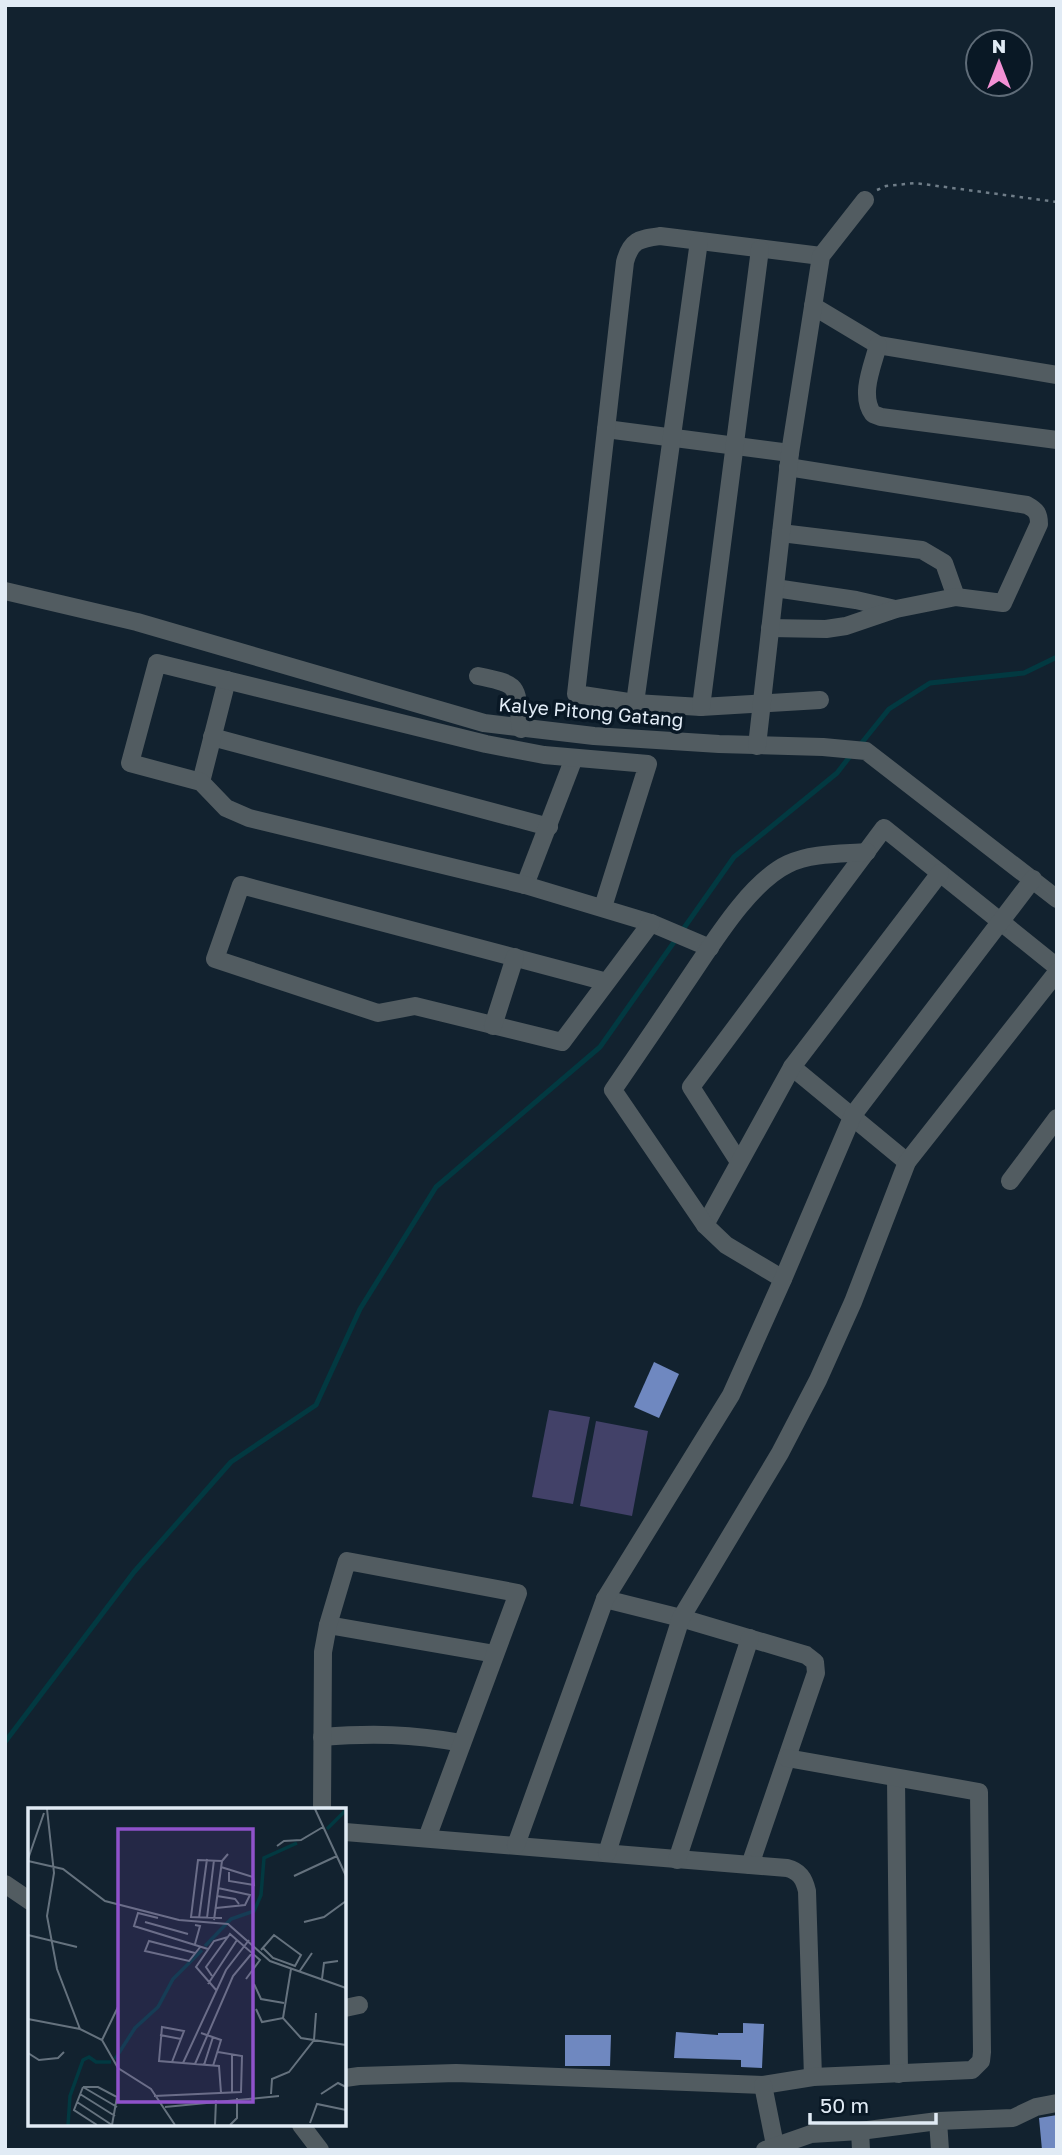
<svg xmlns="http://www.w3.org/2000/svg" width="1062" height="2155" font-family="'Golos Text',sans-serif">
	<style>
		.green { fill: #424168 }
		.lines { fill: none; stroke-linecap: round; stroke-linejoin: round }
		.stream { stroke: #023941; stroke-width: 5 }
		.building { fill: #6f88c0 }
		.path { stroke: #6f7d88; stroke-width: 2.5; stroke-dasharray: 3.5 5; stroke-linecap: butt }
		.minor { stroke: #525c61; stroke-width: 18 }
		.labels { text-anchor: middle; stroke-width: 7; stroke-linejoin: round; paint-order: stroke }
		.street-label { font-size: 19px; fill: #e1ebf5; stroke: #091825 }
		.inset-river { fill: none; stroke: #023941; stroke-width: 3.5 }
		.inset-road { fill: none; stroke: #65727e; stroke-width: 2 }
		.view { fill: #8f52ca; fill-opacity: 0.15; stroke: #8f52ca; stroke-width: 3.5 }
		.inset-edge { fill: none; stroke: #e1ebf5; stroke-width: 3.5 }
	</style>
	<rect width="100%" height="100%" fill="#12222f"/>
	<g class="green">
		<polygon points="549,1410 590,1417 573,1504 532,1497"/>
		<polygon points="596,1421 648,1431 632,1516 580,1506"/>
	</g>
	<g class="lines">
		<g class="stream">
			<polyline points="860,745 889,709 930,683 1024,673 1057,657"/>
			<polyline points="5,1742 134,1572 231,1462 316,1405 360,1309 436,1187 600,1047 734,857 837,773 851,755"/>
		</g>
	</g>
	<g class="building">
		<polygon points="654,1362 679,1374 659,1418 634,1407"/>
		<polygon points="743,2023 764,2024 762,2068 741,2067 741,2060 674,2058 676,2032 718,2035 718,2033 743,2033"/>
		<polygon points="565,2035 611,2035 610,2066 565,2066"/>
		<polygon points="1057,2115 1057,2150 1042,2150 1039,2118"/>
	</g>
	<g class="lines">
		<polyline class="path" points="877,190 886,186 915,183 1057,202"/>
		<g class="minor">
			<polyline points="813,306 878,345 1057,375"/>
			<path d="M878,345c-5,20 -19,50 -5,69l8,3 176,23"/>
			<polyline points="606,429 790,453"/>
			<polyline points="781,533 922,550 944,563 956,597"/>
			<polyline points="775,588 856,600 895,609"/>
			<polyline points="5,591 137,622 484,723 594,736 719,744 823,747 866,751 1057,899"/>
			<path d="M770,628l56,1 20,-3 50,-17 60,-12 47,6 36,-79c0,-11 -3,-14 -12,-19l-239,-38"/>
			<path d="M478,676c45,9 37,10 43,53"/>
			<path d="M820,700l-119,7 -66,-4 -59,-9 49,-432c6,-22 14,-23 35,-26l161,20"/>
			<polyline points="635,703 699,241"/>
			<polyline points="701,707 760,249"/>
			<polyline points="212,737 549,827"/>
			<polyline points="757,746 790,453 821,256 865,200"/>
			<polyline points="201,782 227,680"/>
			<polyline points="525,885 574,758"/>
			<polyline points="603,907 648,764 544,755 486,744 157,663 130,763 201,782 226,808 249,818 525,885 651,923 710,948"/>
			<polyline points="607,982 241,885 215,959 378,1013 415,1006 562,1042 651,923"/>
			<polyline points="493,1026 515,957"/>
			<polyline points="792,1067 907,1162"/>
			<polyline points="739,1162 691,1087 884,828 1057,967"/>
			<polyline points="1010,1181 1057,1118"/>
			<polyline points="705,1225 792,1067 940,873"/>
			<path d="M783,1279l-57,-34 -21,-20 -92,-135c24,-35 48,-70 72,-106 25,-36 63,-101 103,-120 23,-11 53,-10 79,-12"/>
			<polyline points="605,1599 681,1618 806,1655 815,1662 816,1673 750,1865"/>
			<polyline points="328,1625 495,1654"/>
			<path d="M322,1737c50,-4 90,-3 140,6"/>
			<polyline points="896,1778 899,2074"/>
			<polyline points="322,1810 323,1652 328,1625 347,1561 518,1593 427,1838"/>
			<path d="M345,1832l442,36c12,3 17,10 20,23l6,186"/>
			<polyline points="516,1845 605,1599 731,1395 783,1279 853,1115 1033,879"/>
			<polyline points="607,1853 681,1618 780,1453 818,1380 853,1302 907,1162 1057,972"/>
			<polyline points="677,1860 750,1638"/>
			<polyline points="5,1884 30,1901"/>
			<polyline points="345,2008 359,2005"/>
			<polyline points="345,2078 359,2076 456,2073 763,2085 813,2077 972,2070 981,2061 982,2052 979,1792 787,1758"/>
			<polyline points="763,2085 776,2150"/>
			<polyline points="938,2121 940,2150"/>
			<polyline points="301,2125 320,2150"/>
			<polyline points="860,2131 861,2150"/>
			<polyline points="765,2150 811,2134 860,2131 938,2121 1013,2118 1036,2107 1057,2103"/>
		</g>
	</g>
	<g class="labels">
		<g class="street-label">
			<text transform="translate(591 712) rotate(5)" y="7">Kalye Pitong Gatang</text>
		</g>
	</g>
	<g transform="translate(28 1808)">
		<rect width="318" height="318" fill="#12222f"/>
		<path class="inset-river" d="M299,21l19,-19M177,138l26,-27 23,-8 7,-16 3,-37 33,-15M87,251l20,-31 23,-21 15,-28 29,-29M40,317l2,-29 13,-36 6,-3 7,5h15"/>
		<path class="inset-road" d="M19,1l7,64 -7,43 10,53 23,60M287,1l31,67M249,38l7,-5 17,-1 22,-13M0,51l16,-46M0,53l35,8 42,32 74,19 49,4 42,37 76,27M193,59l32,10 1,8 -25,-4v-9M266,68l43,-20M189,88l18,3 4,5M188,100l29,-3 5,-10 -32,-7M130,110l-20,-5 -4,13 74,23M171,110l8,-59M179,110l7,-58M194,110l-31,-1 7,-57 24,1M186,112l8,-59 6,-7M117,114l43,12M276,114l20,-5 22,-16M0,127l49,12M167,136l5,-18 -5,-1M233,142l13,-15 27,20 -6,11 -22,-8 -10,-10M167,145l-46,-12 -4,10 44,10 12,-15M271,164l13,-19M184,168l-6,-9 24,-33 30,26 -14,19M294,171l2,-16 14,-2M180,176l29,-44M226,176l7,15 23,4M189,183l-21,-24 18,-26 14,-4M228,201l6,13 21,-4 18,20 45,7M255,210l8,-49M0,211l52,10 22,11 16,28 33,21 24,36M173,225l20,7 -8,26M132,227l21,4M74,232l16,-33M0,245l11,7 19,-2 6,-6M204,247v37M144,254l12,-31 -22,-4 -3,34 60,5 2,27M155,255l43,-93 23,-30M167,256l38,-88 20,-24M176,257l9,-28M55,279h15l19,10 -5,28M55,279l-9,23 23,15M55,279l34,20M52,286l35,22M243,286l1,-15 17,-7 25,-32 2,-27M293,286l17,-11 8,4M126,288l87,-4 1,-36 -24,-4M49,294l35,23M137,299l114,-11M282,315l7,-19 29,6M187,317l1,-25M202,317l7,-7v-20"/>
		<path class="view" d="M90,21h135v273h-135z"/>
		<rect width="318" height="318" class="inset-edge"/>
	</g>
	<rect width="1062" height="2155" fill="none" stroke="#e1ebf5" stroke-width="14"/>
	<g transform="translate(999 63)"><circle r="33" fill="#091825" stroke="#5f6c78" stroke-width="2"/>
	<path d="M0-5L12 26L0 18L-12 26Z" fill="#f391d5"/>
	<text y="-10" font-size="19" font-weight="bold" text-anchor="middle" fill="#e1ebf5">N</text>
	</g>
	<path d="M810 2113v10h126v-10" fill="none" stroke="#e1ebf5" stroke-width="3.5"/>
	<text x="820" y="2113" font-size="21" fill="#e1ebf5" stroke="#091825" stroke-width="5" paint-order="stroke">50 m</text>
</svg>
